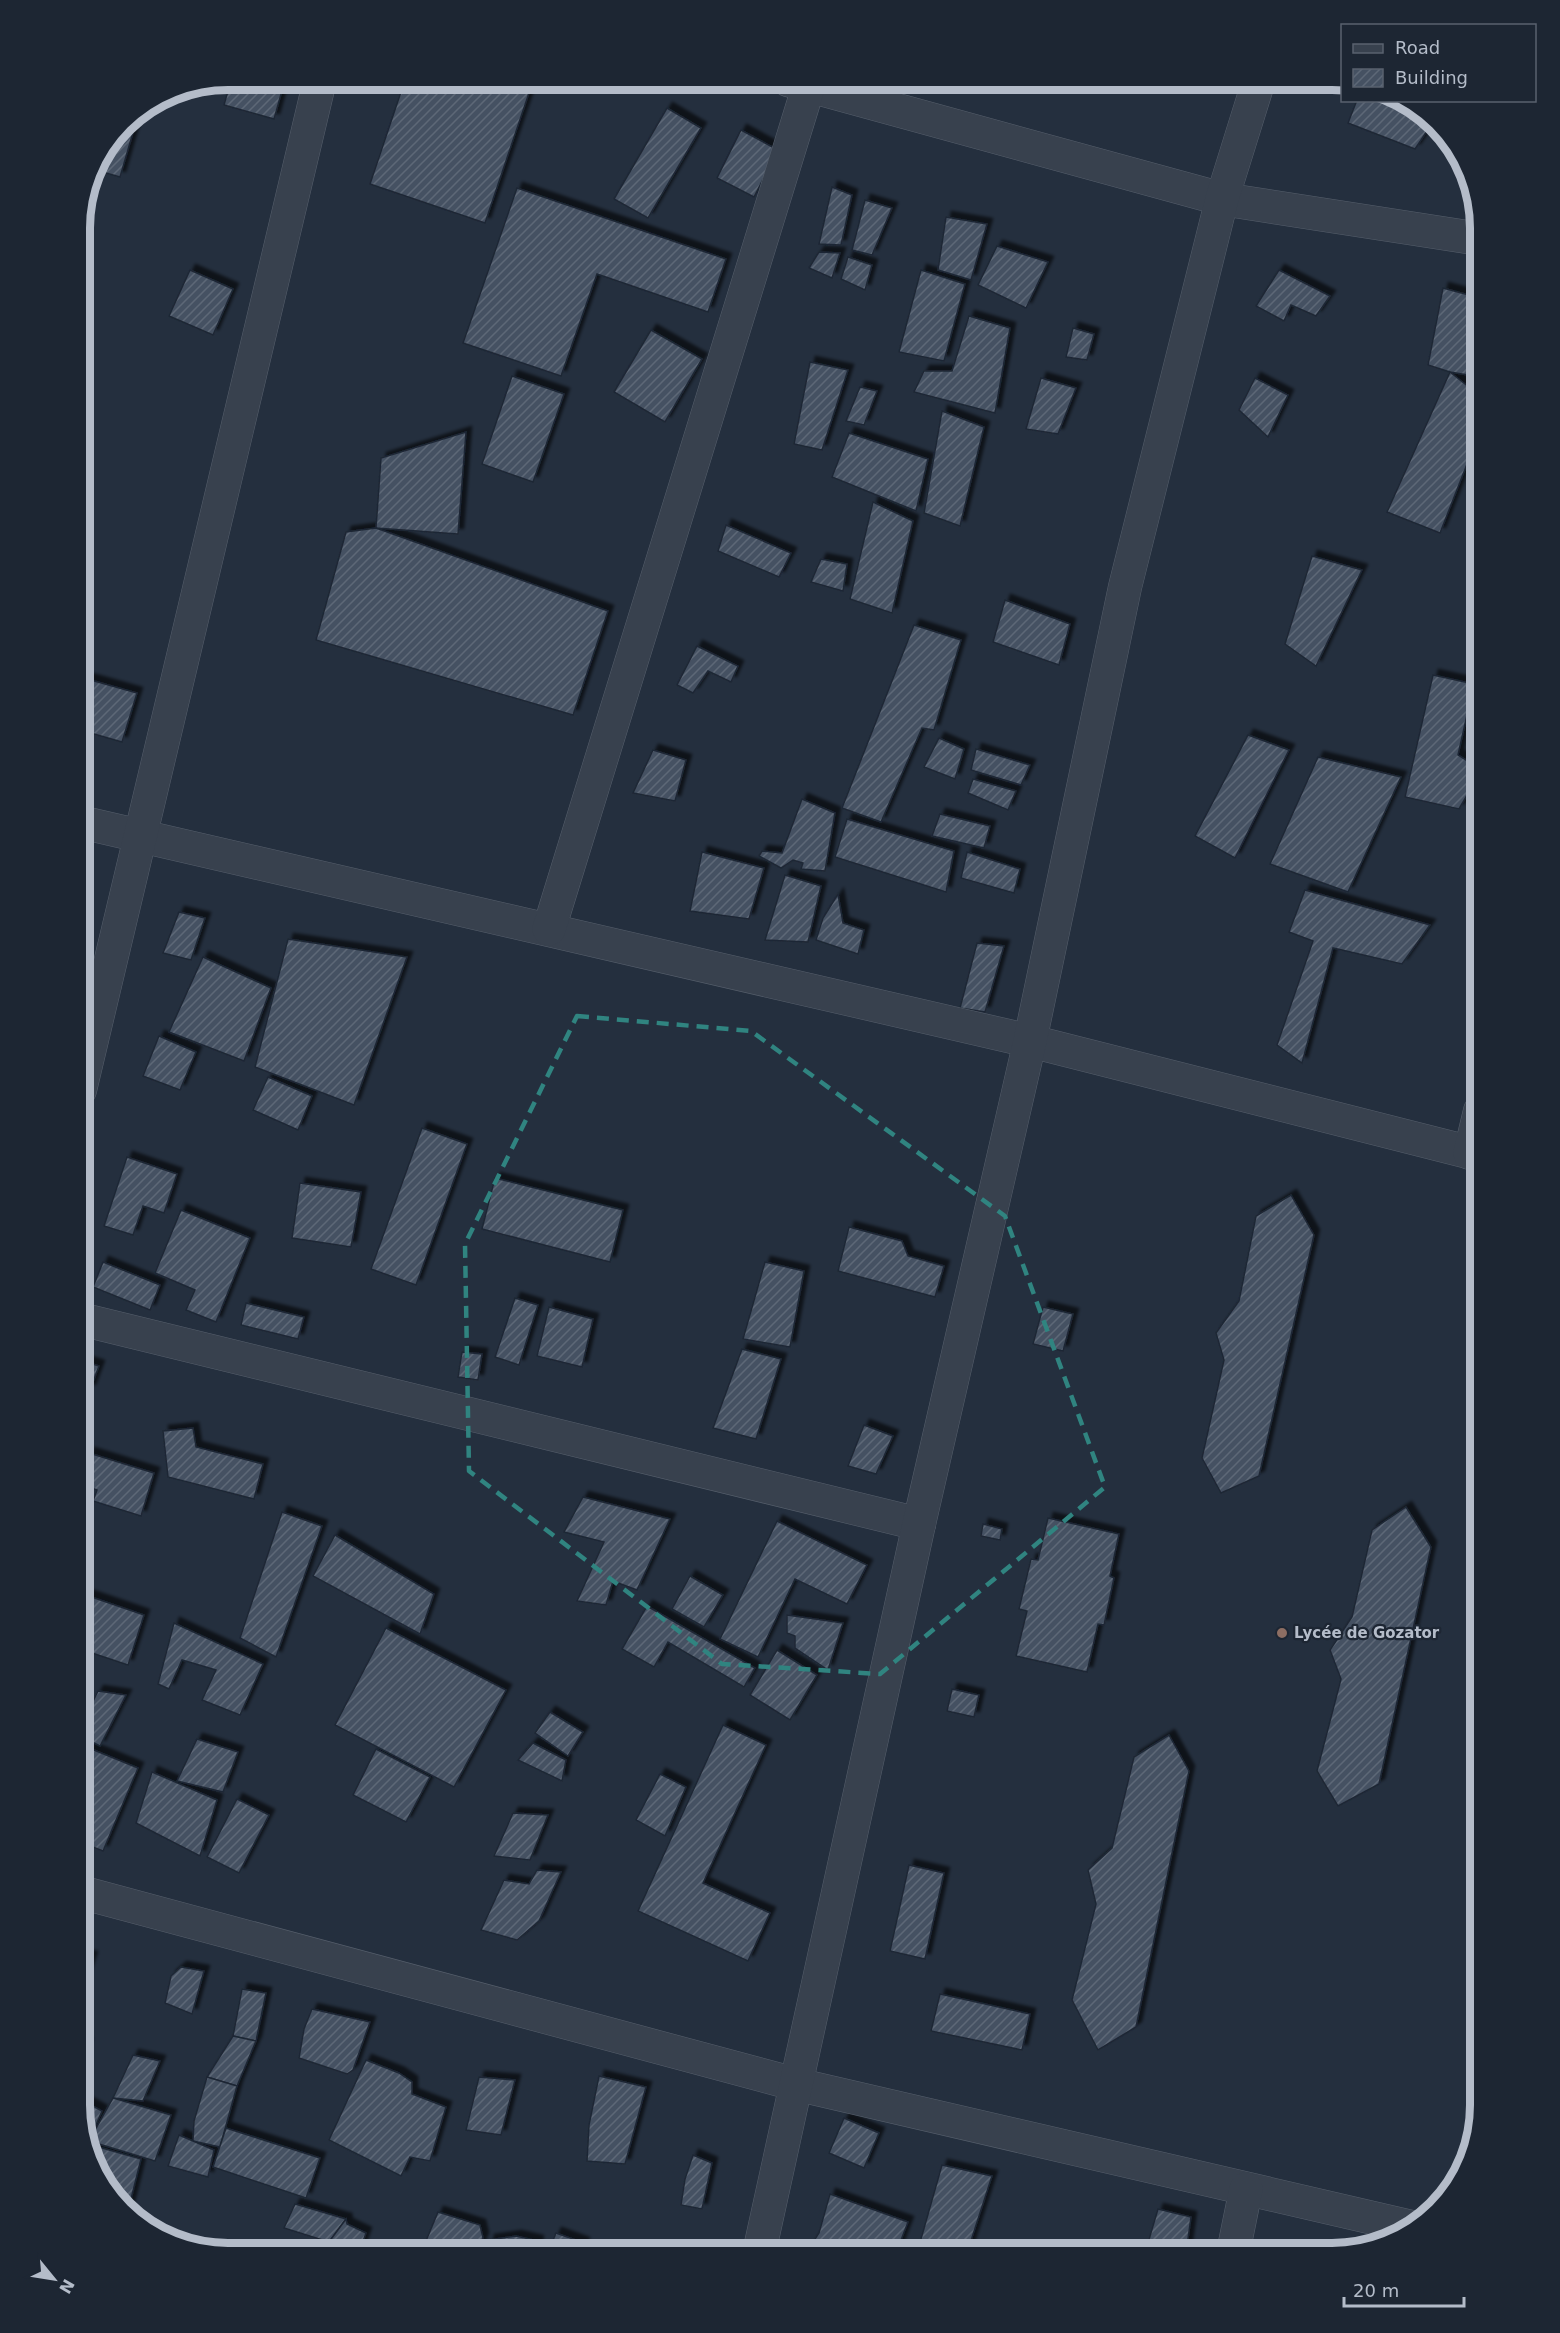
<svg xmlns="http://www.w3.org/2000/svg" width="1560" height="2333" font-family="'DejaVu Sans',sans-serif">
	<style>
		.building { fill: url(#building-hatch); stroke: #1f2835; stroke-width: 1.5; filter: url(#shadow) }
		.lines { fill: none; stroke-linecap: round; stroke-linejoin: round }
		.street-casing { stroke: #565f6c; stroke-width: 34 }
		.street { stroke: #38414e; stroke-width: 33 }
		.marked { fill: none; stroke: #308480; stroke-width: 4.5; stroke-dasharray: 12 8; stroke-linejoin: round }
		.education-dot { fill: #8d6e63; stroke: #1d2633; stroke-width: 2 }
		.labels { text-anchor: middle; stroke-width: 4.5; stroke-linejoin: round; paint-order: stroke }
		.poi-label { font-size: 15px; font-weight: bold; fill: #b4bcc9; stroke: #1d2633; text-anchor: start }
		.rim { fill: none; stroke: #b4bcc9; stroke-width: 8 }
	</style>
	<defs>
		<pattern id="building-hatch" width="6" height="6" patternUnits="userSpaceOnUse" patternTransform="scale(1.5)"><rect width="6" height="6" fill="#455162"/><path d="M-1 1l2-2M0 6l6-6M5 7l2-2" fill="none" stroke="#5d6877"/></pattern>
		<filter id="shadow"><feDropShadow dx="5.5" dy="-5.5" stdDeviation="1.5" flood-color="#0009"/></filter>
	</defs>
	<rect width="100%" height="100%" fill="#242f3e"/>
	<g class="building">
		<polygon points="231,80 285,80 274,119 224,105"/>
		<polygon points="405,80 507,80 531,87 485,223 370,184"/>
		<polygon points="1357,100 1407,100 1431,125 1415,149 1348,123"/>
		<polygon points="667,108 701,128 648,218 614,199"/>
		<polygon points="139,112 120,177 92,169 123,123"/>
		<polygon points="741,130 778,150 754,197 717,178"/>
		<polygon points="1457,150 1461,154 1463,164 1453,155"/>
		<polygon points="832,187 852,195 841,245 819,244"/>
		<polygon points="517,188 726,259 708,312 597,274 561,376 463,343"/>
		<polygon points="865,200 892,208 872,255 852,250"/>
		<polygon points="946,217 987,224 971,280 938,270"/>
		<polygon points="997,246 1048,262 1026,308 978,285"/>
		<polygon points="819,252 840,253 832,278 809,268"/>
		<polygon points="848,257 872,265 865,290 841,279"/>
		<polygon points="190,270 233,289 213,335 169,316"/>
		<polygon points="921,270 965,284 944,361 899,352"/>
		<polygon points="1279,270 1330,296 1316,316 1291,305 1284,321 1256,306"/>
		<polygon points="1443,288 1480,298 1480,377 1450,372 1428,365"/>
		<polygon points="969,316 1010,328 995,413 914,392 924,371 952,371"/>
		<polygon points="1073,328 1094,334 1087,360 1066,357"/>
		<polygon points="651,330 702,359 665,422 614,392"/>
		<polygon points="810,362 848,370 822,450 794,444"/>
		<polygon points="1450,372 1480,396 1480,431 1440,533 1387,512"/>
		<polygon points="512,376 564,394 533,482 482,464"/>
		<polygon points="1041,378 1076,388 1058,434 1026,429"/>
		<polygon points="1255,378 1288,395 1268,437 1239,410"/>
		<polygon points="860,387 877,391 864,425 846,421"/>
		<polygon points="942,411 984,427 960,526 924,513"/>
		<polygon points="466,432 458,534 376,528 381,458"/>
		<polygon points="849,433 928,459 916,511 832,477"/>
		<polygon points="873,502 913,521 892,613 850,599"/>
		<polygon points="726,525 791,553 779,577 718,551"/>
		<polygon points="376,528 608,611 573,715 316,640 346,532"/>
		<polygon points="1312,556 1362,570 1316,666 1285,644"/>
		<polygon points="821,559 847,564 843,591 811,582"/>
		<polygon points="1005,600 1070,624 1059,665 993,642"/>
		<polygon points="914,625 961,640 934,730 922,728 881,822 842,808"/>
		<polygon points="697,646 738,666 731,682 708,671 693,693 677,685"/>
		<polygon points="1433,675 1474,684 1458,755 1480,769 1480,773 1459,809 1405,797"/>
		<polygon points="80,677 137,693 122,742 80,730"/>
		<polygon points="1248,735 1289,750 1235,858 1195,836"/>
		<polygon points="939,738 964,749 955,779 924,767"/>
		<polygon points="976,749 1030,765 1021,785 971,770"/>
		<polygon points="653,750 686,760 675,801 633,793"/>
		<polygon points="1318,757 1401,777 1348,892 1270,864"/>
		<polygon points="973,779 1016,791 1008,810 968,793"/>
		<polygon points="802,799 835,813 825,871 801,869 803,863 793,860 781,868 759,856 762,851 782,853"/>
		<polygon points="940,814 990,826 984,848 932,836"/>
		<polygon points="847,819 954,851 946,892 835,857"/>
		<polygon points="702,852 764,868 749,919 690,911"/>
		<polygon points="967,852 1020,869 1014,893 961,878"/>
		<polygon points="785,875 821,886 808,942 765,940"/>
		<polygon points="1305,890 1430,925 1402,964 1333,948 1302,1063 1277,1045 1313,941 1289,932"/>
		<polygon points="838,894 843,923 864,930 858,954 816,940 823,918"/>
		<polygon points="179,912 205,918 191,960 163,953"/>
		<polygon points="288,939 407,957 354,1105 255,1067"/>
		<polygon points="977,943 1004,946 985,1012 960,1008"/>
		<polygon points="203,957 271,988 244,1061 169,1032"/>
		<polygon points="159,1036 196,1052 180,1090 143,1076"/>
		<polygon points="268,1077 312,1096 298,1130 253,1110"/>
		<polygon points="422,1128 467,1144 416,1285 371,1269"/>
		<polygon points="127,1157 177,1174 164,1213 143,1206 133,1235 104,1226"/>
		<polygon points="495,1178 623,1210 610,1262 482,1229"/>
		<polygon points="300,1183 361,1192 351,1247 292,1238"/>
		<polygon points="1291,1195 1314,1235 1259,1476 1221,1493 1202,1458 1224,1360 1216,1333 1239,1301 1256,1216"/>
		<polygon points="181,1210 250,1238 216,1322 186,1310 195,1290 155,1273"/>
		<polygon points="849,1227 902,1241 908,1256 944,1266 935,1297 838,1271"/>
		<polygon points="103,1262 160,1285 150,1310 93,1287"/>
		<polygon points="765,1262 804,1271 790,1347 743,1339"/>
		<polygon points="515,1298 538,1305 519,1365 495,1357"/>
		<polygon points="246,1303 304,1317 298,1339 241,1325"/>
		<polygon points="549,1307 593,1319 582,1367 537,1356"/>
		<polygon points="1043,1307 1073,1314 1063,1351 1033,1344"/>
		<polygon points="742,1349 781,1359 756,1439 713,1428"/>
		<polygon points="462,1352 482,1354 478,1380 458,1377"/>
		<polygon points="80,1360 99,1366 90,1390 80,1386"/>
		<polygon points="864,1425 893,1436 876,1474 848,1466"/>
		<polygon points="193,1428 196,1447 263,1464 254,1499 168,1477 163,1431"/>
		<polygon points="89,1453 154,1473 141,1516 93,1501 97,1490 80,1484"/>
		<polygon points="583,1497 670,1519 637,1590 613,1581 606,1605 577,1601 604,1542 564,1532"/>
		<polygon points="1406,1507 1431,1547 1379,1784 1338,1806 1317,1771 1341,1679 1330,1650 1352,1617 1372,1530"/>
		<polygon points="282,1512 322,1526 276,1657 240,1638"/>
		<polygon points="1048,1518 1119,1534 1110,1576 1114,1578 1104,1625 1098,1624 1087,1672 1016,1656 1027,1611 1019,1609 1031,1559 1038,1560"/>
		<polygon points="777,1521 867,1565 847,1604 795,1579 758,1657 720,1639"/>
		<polygon points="983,1524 1002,1529 1000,1540 981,1536"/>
		<polygon points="335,1535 434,1594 420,1634 313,1576"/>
		<polygon points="690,1576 723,1595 704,1627 672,1609"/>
		<polygon points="80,1593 144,1615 128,1665 80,1649"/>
		<polygon points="647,1606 755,1668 744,1687 668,1642 654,1667 622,1649"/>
		<polygon points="787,1615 843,1623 828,1670 795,1648 795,1636 787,1633"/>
		<polygon points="174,1623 263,1664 240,1715 202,1700 216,1670 182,1660 169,1689 158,1684"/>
		<polygon points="386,1628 506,1690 454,1787 335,1725"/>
		<polygon points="777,1650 817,1675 790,1720 750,1695"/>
		<polygon points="952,1689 979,1695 974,1717 947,1711"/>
		<polygon points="98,1691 126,1695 100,1746 80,1736 80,1728"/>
		<polygon points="550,1712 583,1732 568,1756 535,1733"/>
		<polygon points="723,1725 766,1745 703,1883 770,1913 748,1961 638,1911"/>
		<polygon points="1169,1735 1189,1771 1136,2027 1098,2050 1072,2000 1096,1904 1088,1870 1112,1848 1134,1757"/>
		<polygon points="197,1739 238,1752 223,1792 177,1781"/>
		<polygon points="533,1743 566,1760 562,1781 518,1760"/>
		<polygon points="89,1748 138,1768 103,1851 80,1842 80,1771"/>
		<polygon points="376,1749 430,1777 406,1822 353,1795"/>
		<polygon points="152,1772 217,1800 200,1856 136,1823"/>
		<polygon points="660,1774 686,1787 665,1836 636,1820"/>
		<polygon points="237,1799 269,1815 239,1873 207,1857"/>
		<polygon points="513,1813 548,1815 530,1860 494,1856"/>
		<polygon points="909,1865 944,1873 925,1959 890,1951"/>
		<polygon points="537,1870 561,1872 539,1921 517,1940 481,1930 504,1880 529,1884"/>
		<polygon points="80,1954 92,1957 80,1993"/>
		<polygon points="181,1967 204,1971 192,2014 165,2003 171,1976"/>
		<polygon points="242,1989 266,1993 256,2041 233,2036"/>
		<polygon points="940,1994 1030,2014 1022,2050 931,2031"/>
		<polygon points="312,2009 370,2022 353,2070 347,2074 299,2058 304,2029"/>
		<polygon points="233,2036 256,2041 237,2086 207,2077"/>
		<polygon points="80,2040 87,2044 80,2057"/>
		<polygon points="133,2055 160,2061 143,2101 113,2098"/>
		<polygon points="366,2060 399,2073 412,2082 412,2094 446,2107 430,2161 410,2157 401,2176 329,2140"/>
		<polygon points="599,2076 646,2087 625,2164 587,2161 589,2125"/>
		<polygon points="207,2077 237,2086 220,2147 193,2141 194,2121"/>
		<polygon points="479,2077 515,2080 501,2135 466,2130"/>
		<polygon points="113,2098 171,2115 155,2161 89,2141"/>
		<polygon points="80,2099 102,2111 89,2141 80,2105"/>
		<polygon points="844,2118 879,2133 864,2168 829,2153"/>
		<polygon points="226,2128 320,2158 306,2198 213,2167"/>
		<polygon points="179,2135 214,2150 208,2177 168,2166"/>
		<polygon points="95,2146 141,2159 129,2207 99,2179 93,2154"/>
		<polygon points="693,2155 712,2163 702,2209 681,2205 685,2179"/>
		<polygon points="942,2165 992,2176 967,2253 917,2253"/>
		<polygon points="830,2194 908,2222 896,2253 872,2253 854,2248 853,2253 806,2253 819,2233"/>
		<polygon points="295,2204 346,2219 329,2242 284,2228"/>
		<polygon points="1158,2209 1191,2217 1186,2253 1145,2253"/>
		<polygon points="438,2212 480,2225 483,2238 477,2253 421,2253"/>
		<polygon points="346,2219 347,2224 366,2233 359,2253 351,2253 329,2242"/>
		<polygon points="556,2233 584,2243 580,2253 548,2253"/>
		<polygon points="516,2236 538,2241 536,2253 487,2253 489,2240"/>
	</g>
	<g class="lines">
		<g class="street-casing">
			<g id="street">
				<polyline points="788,80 1222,199 1480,239"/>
				<polyline points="80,822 1030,1041 1480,1155"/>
				<polyline points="549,929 809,85"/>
				<polyline points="80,1090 320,80"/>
				<polyline points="1470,1153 1480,1111"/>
				<polyline points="80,1319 919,1524"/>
				<polyline points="80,1892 795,2084 1412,2227"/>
				<polyline points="759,2253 919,1524 1030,1041 1125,587 1222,199 1259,80"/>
				<polyline points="1233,2253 1246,2189"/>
			</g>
		</g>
		<use href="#street" class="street"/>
	</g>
	<path class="marked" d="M577,1016l174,15 254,185 100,271 -225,187 -158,-10 -253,-193 -4,-227z"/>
	<circle class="education-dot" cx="1282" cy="1633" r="6"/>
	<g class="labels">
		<g class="poi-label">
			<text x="1294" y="1638">Lycée de Gozator</text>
		</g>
	</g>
	<path d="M0 0H1560V2333H0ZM228 90H1332A138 138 0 0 1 1470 228V2105A138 138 0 0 1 1332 2243H228A138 138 0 0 1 90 2105V228A138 138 0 0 1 228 90Z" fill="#1d2633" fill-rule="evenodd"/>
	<path class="rim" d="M228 90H1332A138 138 0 0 1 1470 228V2105A138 138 0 0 1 1332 2243H228A138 138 0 0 1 90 2105V228A138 138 0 0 1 228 90Z"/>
	<rect x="1341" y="24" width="195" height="78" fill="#1d2633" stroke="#59626f" stroke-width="1.5"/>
	<rect x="1353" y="44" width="30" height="9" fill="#38414e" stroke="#59626f" stroke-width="1.5"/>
	<text x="1395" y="54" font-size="18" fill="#b4bcc9">Road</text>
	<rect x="1353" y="69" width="30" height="18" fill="url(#building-hatch)" stroke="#59626f" stroke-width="1.5"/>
	<text x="1395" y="84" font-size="18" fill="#b4bcc9">Building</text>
	<g transform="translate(54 2279) rotate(120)" stroke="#1d2633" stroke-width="4.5" paint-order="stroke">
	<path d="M0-4.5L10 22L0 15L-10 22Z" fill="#b4bcc9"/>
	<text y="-9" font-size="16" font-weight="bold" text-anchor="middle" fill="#b4bcc9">N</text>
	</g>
	<path d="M1344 2297v9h120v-9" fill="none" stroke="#b4bcc9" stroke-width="3"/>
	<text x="1353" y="2297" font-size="18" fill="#b4bcc9" stroke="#1d2633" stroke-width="4.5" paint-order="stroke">20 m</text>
</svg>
